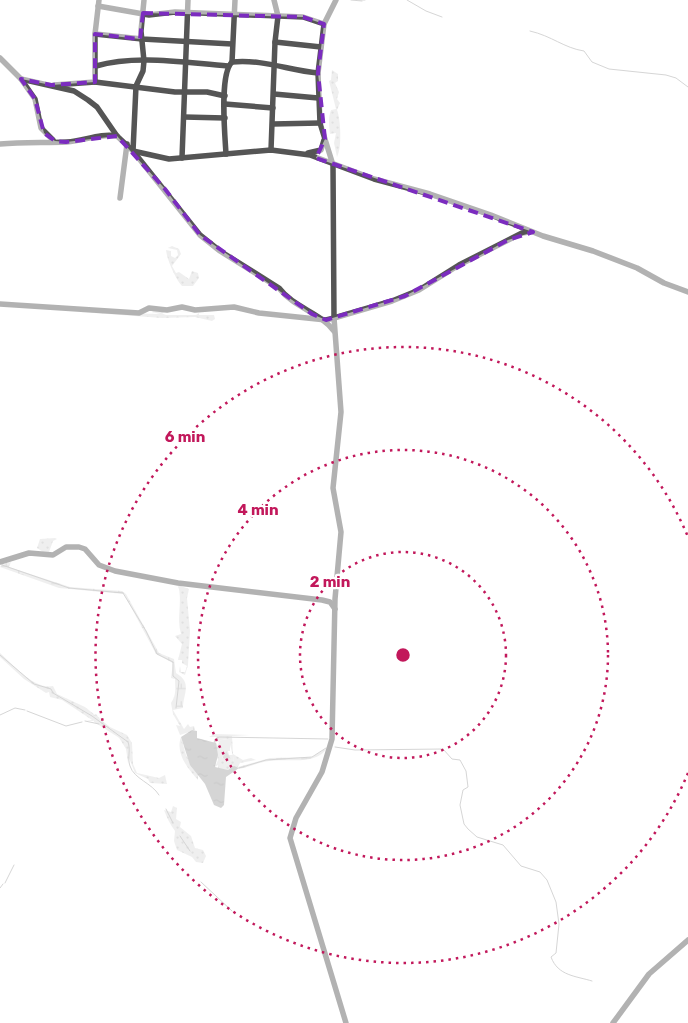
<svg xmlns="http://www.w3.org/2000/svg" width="688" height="1023" font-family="Rubik,sans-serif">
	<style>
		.green { fill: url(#green-dots); fill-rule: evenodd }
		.forest { fill: url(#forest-firs) }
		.wetland { fill: url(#wetland-marsh) }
		.water { fill: url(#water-ripples) }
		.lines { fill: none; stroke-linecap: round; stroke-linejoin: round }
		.stream { stroke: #a3a3a3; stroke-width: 1 }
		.minor { stroke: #555; stroke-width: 5.5 }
		.marked { fill: none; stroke: #7b2cbf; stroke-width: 4; stroke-dasharray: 10 6; stroke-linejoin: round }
		.ring { fill: none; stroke: #c2185b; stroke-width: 2.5; stroke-dasharray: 2.5 5 }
		.centre { fill: #c2185b; stroke: #fff; stroke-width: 2.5 }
		.ring-label { font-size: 15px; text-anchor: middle; font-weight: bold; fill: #c2185b; stroke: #fff; stroke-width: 4.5; stroke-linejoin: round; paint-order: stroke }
	</style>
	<defs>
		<pattern id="green-dots" width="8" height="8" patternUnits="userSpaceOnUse" patternTransform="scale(1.25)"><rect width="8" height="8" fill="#dcdcdc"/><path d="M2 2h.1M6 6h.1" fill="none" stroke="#bbb" stroke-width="1.8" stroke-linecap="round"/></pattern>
		<pattern id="forest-firs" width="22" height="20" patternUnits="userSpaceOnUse" patternTransform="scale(1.25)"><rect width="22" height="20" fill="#dcdcdc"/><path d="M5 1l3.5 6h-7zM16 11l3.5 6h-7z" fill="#bbb"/></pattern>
		<pattern id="wetland-marsh" width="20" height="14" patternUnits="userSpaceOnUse" patternTransform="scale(1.25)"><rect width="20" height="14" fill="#dcdcdc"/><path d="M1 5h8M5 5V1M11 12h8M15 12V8" fill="none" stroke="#bbb"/></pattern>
		<pattern id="water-ripples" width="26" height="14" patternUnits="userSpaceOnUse" patternTransform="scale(1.25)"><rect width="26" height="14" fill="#a3a3a3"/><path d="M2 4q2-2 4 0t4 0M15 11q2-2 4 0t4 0" fill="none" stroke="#8b8b8b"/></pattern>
	</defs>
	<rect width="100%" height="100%" fill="#fff"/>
	<g class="green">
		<path d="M332,70l6,4v7l-3,2 4,9 -2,7 3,4 -3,7c4,10 5,39 0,47l-3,-14 2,-10 -6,1c-1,-10 -2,-16 1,-24l5,-1 -7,-28 2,-1z"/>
		<path d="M172,246l7,3 2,5 -9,12 4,7 3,-1 10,7 3,-8 6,2 1,5 -6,8h-11c-6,-6 -15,-26 -16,-36l5,1v5l4,2 3,-3 -1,-5 -9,-2z"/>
		<polygon points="159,308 170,311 161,313 166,315 196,315 199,313 199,315 214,315 215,319 212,321 195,317 162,318 80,312 160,314 152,312"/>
		<polygon points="40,539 55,538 57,539 53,541 49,552 43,552 37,548"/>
		<path d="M178,585l11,4 -2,9 3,33 -2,34 -3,10 -6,-3 1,-6 1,6h4l2,-6 -5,-3v-3h-4l4,-16 -7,-8 6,-2c-5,-17 2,-32 -3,-49z"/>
		<path d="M0,653c14,12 34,37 53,33l4,8 28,13 25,20 17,8 5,8 1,21 4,9 22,5 6,-3 2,9 -17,-1 -2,-4 -13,-6 -6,-15 -1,5 -2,-14 -8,-13 11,8c-8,-12 -26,-14 -30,-27l-6,4h-8l7,-1 -30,-20 -12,-3 -1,-5 -3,1 -22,-14 -24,-22z"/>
		<path d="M214,734l36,1 -18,1 1,18 10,6 8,-2 5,2 -16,3 -2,4 -10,3 -10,-1v-4l-3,2 3,-7 -4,-18 3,-5h-8zM228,739c3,7 4,14 6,22l-5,-4 -3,4 -4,-4 6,-11 -2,-2 -2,3 -6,-1 -3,-5z"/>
		<path d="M181,737l5,18 12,19v6c-10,-11 -23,-27 -17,-43z"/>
		<path d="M173,806l4,2 -1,11 5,3 -1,5 11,9 4,12 8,2 3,6 -3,7 -7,-1 -4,-5 -15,-7 -3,-9 1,-10c-5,-7 -8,-13 -11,-21l7,2z"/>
	</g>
	<polygon class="forest" points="228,739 230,740 230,751 228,751 229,755 233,755 234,761 229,758 226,762 221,755 222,750 217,747 219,742 215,741"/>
	<g class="wetland">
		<path d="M11,562l-2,5 61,20 52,4 4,3 33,59 15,6 2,14c17,10 7,21 7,35l-10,2 11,19 4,-5 2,3 4,-1 1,4 -15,5 -4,-10 4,1 -7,-12 -2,-11c6,-9 4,-15 4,-24l-4,-1 2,-15 -17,-9 -32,-60 -65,-6 -59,-21 2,-3z"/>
		<polygon points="96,714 106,727 129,741 129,744 94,722 93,716"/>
		<path d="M327,748c-11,18 -40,10 -58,13 -10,1 -20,6 -30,8l-1,-2 32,-9 42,-1z"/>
	</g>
	<polygon class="water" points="192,730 197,731 197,738 216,743 218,755 215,767 228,770 234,766 239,768 226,777 224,805 221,808 214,805 205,784 190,765 181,737"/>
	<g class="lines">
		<g class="stream">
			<polyline points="351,0 362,1"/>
			<polyline points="359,0 365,0"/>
			<polyline points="407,0 426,11 442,17"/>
			<path d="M530,31c22,5 34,17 54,20l8,11 17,7 57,6 10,3 12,9"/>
			<polyline points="2,565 69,588 123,593 146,631 157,654 173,662 173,676 179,681 176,708"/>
			<path d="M0,655l34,29 17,5 2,4 39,23 36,26c3,8 -1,16 2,24 4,13 22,17 29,29"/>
			<polyline points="27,711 66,726 82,722"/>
			<polyline points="0,715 15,708 25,710"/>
			<polyline points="85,721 99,724"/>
			<polyline points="214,743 215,739 219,737 328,739"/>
			<path d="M335,747l20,3 88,-1 9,10 8,1 6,11 2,16 -5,3 -3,15 4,19 4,5 9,8 26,8 18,21 19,6 7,8 9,22 3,22 -3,29 -5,4c7,19 25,19 41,24"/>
			<polyline points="239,768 266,760 312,757 326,748"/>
			<polyline points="166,809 173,823"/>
			<polyline points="180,836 190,851"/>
			<polyline points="201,882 232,911"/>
			<polyline points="5,883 14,865"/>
			<polyline points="0,888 3,884"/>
		</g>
		<g class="minor">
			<path d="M144,0l-3,31 3,30 -1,10 -7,15 -3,65 67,84 20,16 59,37c15,20 41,24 55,43"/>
			<polyline points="336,0 324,24 318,73 320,123 333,165 334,318 341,412 333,488 341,532 335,599 332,739 322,772 296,818 290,838 346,1023"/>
			<polyline points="98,6 149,15 175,12 303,17 324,24"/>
			<polyline points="95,34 142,39 232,44"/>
			<polyline points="275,42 321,47"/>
			<polyline points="0,58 21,79 74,91 88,100 97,107 117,136 133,151 169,159 271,150 310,155 374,179 430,194 491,215 543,236 593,251 637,268 664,283 688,292"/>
			<path d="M232,62c30,-3 56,8 86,11"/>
			<path d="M96,66c41,-12 90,-3 132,0"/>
			<polyline points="21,79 35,99 41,128 53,140"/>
			<polyline points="95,82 175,92 207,92 225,96"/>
			<polyline points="54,85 95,82 95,34 99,0"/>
			<polyline points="274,94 318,98"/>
			<polyline points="225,104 273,108"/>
			<polyline points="184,117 225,118"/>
			<polyline points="273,124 320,123"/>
			<path d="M0,144c23,-2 45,-1 67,-2 17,-1 33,-9 50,-6"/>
			<polyline points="271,150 275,42 278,16 274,0"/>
			<polyline points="308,153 321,150 324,140"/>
			<path d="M226,154c-1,-18 -7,-80 6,-92l3,-62"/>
			<polyline points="182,158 188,0"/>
			<polyline points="120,198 127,144"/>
			<polyline points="0,304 139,313 149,308 167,310 182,307 195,310 234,307 259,313 326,320 334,318 392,301 419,290 459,265 522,233 529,232"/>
			<polyline points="0,562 29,553 53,555 66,547 79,547 85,549 99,565 115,571 178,583 322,600 330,602 335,609"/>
			<polyline points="613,1023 649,974 688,940"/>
		</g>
	</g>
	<path d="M0 0H688V1023H0ZM143,13l160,4 21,7 -6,49 7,66 -9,19 217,74 -25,8 -103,56 -79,24 -14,-6 -112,-79 -35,-46 -48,-53 -51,6 -11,-1 -11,-8 -9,-34 -14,-20 30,6 44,-3v-48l45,5z" fill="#fff" fill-opacity=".55" fill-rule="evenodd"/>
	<path class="marked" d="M143,13l160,4 21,7 -6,49 7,66 -9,19 217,74 -25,8 -103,56 -79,24 -14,-6 -112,-79 -35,-46 -48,-53 -51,6 -11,-1 -11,-8 -9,-34 -14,-20 30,6 44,-3v-48l45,5z"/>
	<g class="ring">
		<circle cx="403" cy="655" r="103"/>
		<circle cx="403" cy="655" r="205"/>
		<path d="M688 773A308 308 0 1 1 688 537"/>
	</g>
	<circle cx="403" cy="655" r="8" class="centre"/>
	<g class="ring-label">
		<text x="185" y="442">6 min</text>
		<text x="258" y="515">4 min</text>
		<text x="330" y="587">2 min</text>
	</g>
</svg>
